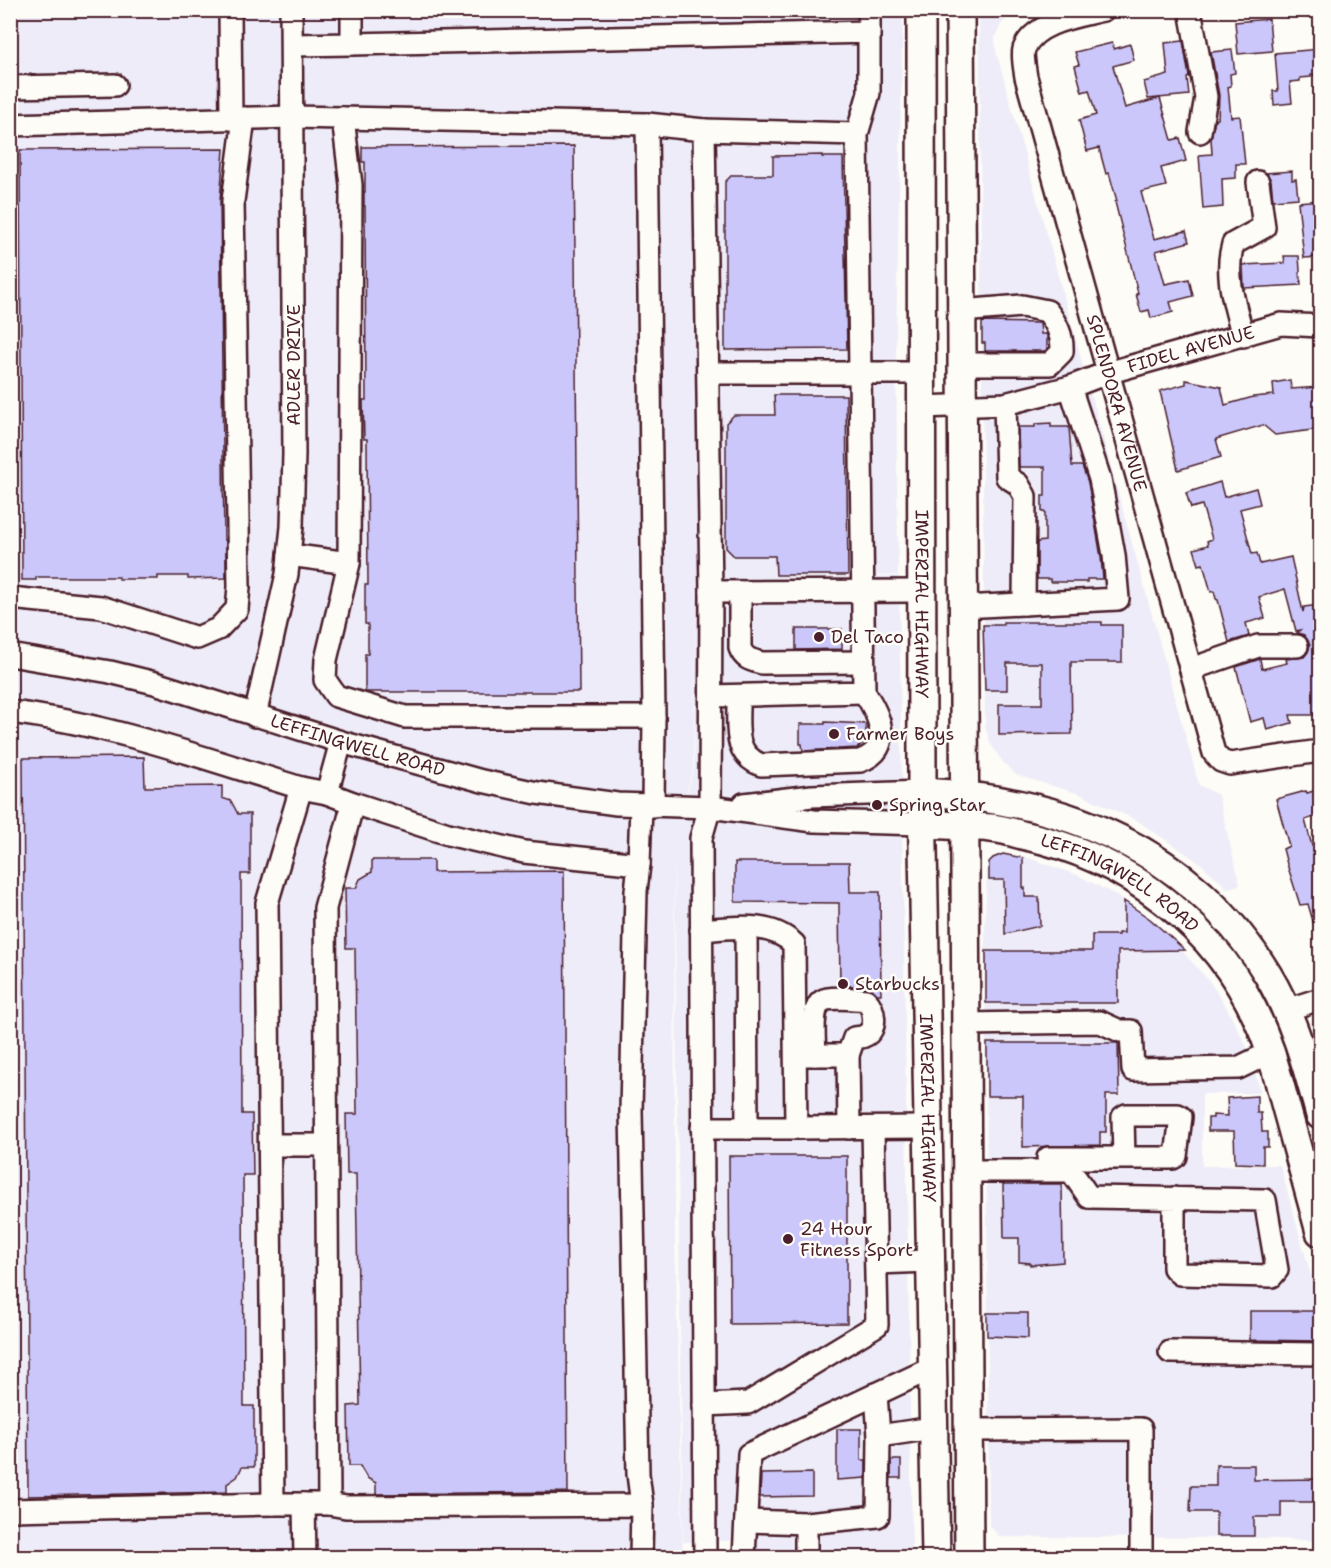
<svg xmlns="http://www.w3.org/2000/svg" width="1331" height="1568" font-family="'Shantell Sans',sans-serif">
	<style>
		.built { fill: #eeecf8; fill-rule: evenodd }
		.building { fill: #cbc7fa; stroke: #4a1f2b; stroke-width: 1.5 }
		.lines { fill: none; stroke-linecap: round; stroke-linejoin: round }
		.minor-casing { stroke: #4a1f2b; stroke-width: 26 }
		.major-casing { stroke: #4a1f2b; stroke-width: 32 }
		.minor { stroke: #fdfcf7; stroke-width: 21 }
		.major { stroke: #fdfcf7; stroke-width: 27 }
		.poi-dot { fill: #4a1f2b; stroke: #fdfcf7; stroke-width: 2 }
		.labels { text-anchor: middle; stroke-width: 5; stroke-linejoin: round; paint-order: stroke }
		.street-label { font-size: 18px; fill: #4a1f2b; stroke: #fdfcf7 }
		.poi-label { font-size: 18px; fill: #4a1f2b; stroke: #fdfcf7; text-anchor: start }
	</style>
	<rect width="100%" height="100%" fill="#fdfcf7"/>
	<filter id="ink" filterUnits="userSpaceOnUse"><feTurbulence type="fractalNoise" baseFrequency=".0167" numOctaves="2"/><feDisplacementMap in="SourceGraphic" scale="12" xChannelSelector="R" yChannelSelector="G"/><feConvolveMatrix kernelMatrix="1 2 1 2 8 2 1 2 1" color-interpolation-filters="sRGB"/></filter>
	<g filter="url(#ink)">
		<g class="built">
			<path d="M11,11h892l-7,327 2,237 -202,5 203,-4 13,981h-160v-17l-69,2 -9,-692 1,383 8,324 -672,1zM696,600l-2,168 -20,70 19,-69z"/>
			<polygon points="979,11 1017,11 1001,24 995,38 996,51 1199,785 1218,795 1240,885 1227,888 1200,863 1136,820 1080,794 1016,775 1002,761 990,743 985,726"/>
			<polygon points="999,854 1023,856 1077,875 1114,894 1155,921 1210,982 1228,1010 1246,1045 1261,1093 1202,1094 1202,1166 1280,1165 1320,1308 1320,1541 1259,1538 1000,1537 989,1525 985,926 987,864 993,857"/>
		</g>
		<g class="building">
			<polygon points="1269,19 1272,51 1238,54 1235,22"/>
			<polygon points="1183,41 1189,77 1187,78 1189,95 1148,99 1144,82 1168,75 1165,43"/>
			<polygon points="1112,43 1114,49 1130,44 1134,60 1113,66 1125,108 1160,98 1172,140 1180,138 1186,161 1161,168 1166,186 1141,192 1154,239 1186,231 1189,242 1156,251 1165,284 1189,279 1193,296 1170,302 1173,312 1151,318 1149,310 1141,312 1136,294 1138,293 1115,202 1117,201 1109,173 1106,174 1099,148 1087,151 1079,120 1096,115 1089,90 1082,92 1075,66 1079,65 1075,52"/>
			<polygon points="1320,49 1320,75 1311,75 1311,77 1300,78 1300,81 1290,82 1292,103 1274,105 1273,91 1278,91 1275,53"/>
			<polygon points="1232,50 1235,73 1230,74 1231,86 1228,87 1231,117 1240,116 1245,164 1236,164 1236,178 1222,179 1223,207 1203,209 1199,155 1212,154 1211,138 1215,119 1218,119 1219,95 1211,52"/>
			<polygon points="574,146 579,692 365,692 365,654 368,654 368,624 365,624 365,585 368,585 367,439 364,439 363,400 366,400 365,206 364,206 364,192 365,192 365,162 362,162 362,147"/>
			<polygon points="224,149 220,201 224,540 226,540 226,578 188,579 188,576 158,576 158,579 119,579 119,577 36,577 36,580 22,580 20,150"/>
			<polygon points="822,155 822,157 843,157 847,349 725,350 725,182 732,175 773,175 773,156"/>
			<polygon points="1292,171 1292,180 1296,179 1298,198 1273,200 1271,180 1266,173"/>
			<polygon points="1320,200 1320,257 1304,258 1298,202"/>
			<polygon points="1284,256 1299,256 1301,285 1244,288 1243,265 1285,263"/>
			<polygon points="982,322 1040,323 1041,334 1046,334 1047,335 1047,349 1045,351 985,351 985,343 982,343"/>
			<polygon points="1186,380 1221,387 1225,405 1253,397 1274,395 1273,383 1290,380 1291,389 1320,387 1320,429 1275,435 1263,425 1216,439 1221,457 1178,470 1160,391 1186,384"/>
			<polygon points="774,395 846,395 848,575 776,575 775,556 734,556 726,548 726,423 734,415 775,415"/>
			<polygon points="1051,423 1051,427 1069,427 1072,466 1082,466 1088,482 1101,557 1103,579 1087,579 1087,582 1050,582 1050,579 1037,579 1037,542 1045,541 1045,512 1042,512 1042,496 1045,496 1045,467 1019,467 1018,427 1035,427 1035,424"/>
			<polygon points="1220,482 1224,497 1256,488 1260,504 1240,509 1252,554 1257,553 1260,564 1291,557 1303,612 1304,607 1320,605 1320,715 1290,715 1292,723 1267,730 1264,718 1250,722 1236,667 1260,659 1262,669 1287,663 1286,659 1304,657 1308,652 1310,645 1304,635 1297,633 1300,630 1296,631 1285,589 1259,597 1265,618 1246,623 1249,636 1229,642 1218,600 1216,599 1214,591 1211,592 1203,564 1199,565 1194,549 1208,545 1207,541 1212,539 1202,505 1191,508 1186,493"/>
			<polygon points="1003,622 1102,622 1102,625 1122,625 1122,662 1071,662 1072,734 999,735 999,704 1042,704 1042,663 1007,663 1007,690 985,690 983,625 1003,625"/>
			<polygon points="796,629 842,629 842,649 796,650"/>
			<polygon points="825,722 866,724 866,741 857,748 803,751 802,744 800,744 800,724 825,724"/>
			<polygon points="144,757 145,787 222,786 222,798 231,801 238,814 250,814 250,874 241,874 242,1114 252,1114 253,1175 243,1175 244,1406 254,1406 254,1467 242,1467 237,1477 227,1484 227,1492 28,1496 23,758"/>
			<polygon points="1320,789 1320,815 1305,820 1312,846 1320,844 1320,934 1317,935 1308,904 1300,905 1287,864 1283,849 1289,846 1276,799 1306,791 1307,793"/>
			<polygon points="1003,854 1023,858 1023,888 1025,888 1025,897 1039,897 1040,926 1005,934 1004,880 989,880 989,862 993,858"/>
			<polygon points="372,860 433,860 433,872 564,871 568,1492 376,1494 376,1483 367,1478 360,1466 349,1466 348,1406 360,1405 356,1174 347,1174 346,1114 357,1114 355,948 346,948 345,888 356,888 360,879 372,872"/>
			<polygon points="735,862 849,862 850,892 880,892 881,994 877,994 868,987 840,985 839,903 735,902"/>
			<polygon points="1124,901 1150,919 1185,950 1118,951 1118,1003 986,1003 986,951 1092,951 1092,935 1118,935 1118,933 1124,933"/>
			<polygon points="987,1043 1118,1043 1119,1095 1106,1095 1106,1132 1100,1132 1100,1145 1023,1147 1023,1096 987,1096"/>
			<polygon points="1257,1096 1257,1113 1261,1113 1262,1132 1268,1132 1268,1147 1263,1147 1263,1164 1235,1163 1234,1131 1208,1131 1208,1118 1213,1118 1213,1115 1228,1116 1227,1098"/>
			<polygon points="729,1156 847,1156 847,1323 730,1324"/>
			<polygon points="1003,1184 1062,1184 1063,1262 1030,1265 1030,1263 1019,1262 1019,1238 1004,1238"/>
			<polygon points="1250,1311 1320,1311 1320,1341 1250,1340"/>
			<polygon points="987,1313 1028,1313 1028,1338 987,1336"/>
			<polygon points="837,1429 861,1429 861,1460 866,1460 866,1478 837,1480"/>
			<rect x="891" y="1460" width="10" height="18"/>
			<polygon points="1216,1465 1254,1465 1254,1480 1320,1479 1320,1502 1281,1502 1281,1517 1254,1517 1254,1536 1216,1536 1216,1512 1190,1512 1191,1486 1216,1486"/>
			<polygon points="812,1473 812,1496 760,1497 761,1474"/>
		</g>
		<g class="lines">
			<g class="minor-casing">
				<g id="minor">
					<polyline points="230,10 231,119"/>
					<path id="s1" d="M1103,10c-24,6 -69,12 -79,39 -2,7 1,21 2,28l188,676 7,8 9,3 90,-13"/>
					<polyline points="1190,10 1206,97 1200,132"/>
					<polyline points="869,32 869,10"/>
					<polyline points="352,44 869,32 869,93 857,134 864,692 711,696"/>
					<polyline points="292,45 352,44 352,10"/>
					<polyline points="10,87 115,85"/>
					<polyline points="343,118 351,185 349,563"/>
					<polyline points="647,124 654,717"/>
					<polyline points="10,125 292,117 647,124 704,130 711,592"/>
					<polyline points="704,130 857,134"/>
					<path d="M961,311l61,-5 25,5c10,13 16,25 15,41l-12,12h-89"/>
					<path d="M1243,336c-8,-30 -19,-61 -10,-92l31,-17 -6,-45"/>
					<polyline points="708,373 921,373"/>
					<polyline points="1005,404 1007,477 1018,484 1025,496 1024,604"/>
					<path id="s2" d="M921,407l84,-3 65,-17 37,-14 174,-49 39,2"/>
					<polyline points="289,555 349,563 326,660 325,680 336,696 405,717 654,717 653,806"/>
					<path d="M740,592v56c4,11 11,12 22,15l101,-1"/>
					<polyline points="10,598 101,607 197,638 218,629 237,609 239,587 233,201 244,118"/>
					<polyline points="963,607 1118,599 1114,555 1100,479 1070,387"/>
					<path id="s3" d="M10,655l100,17 45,11 186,59 141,39 55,12 80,11 93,3 104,14 109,3"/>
					<polyline points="1191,669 1258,646 1297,646"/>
					<path d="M738,696c1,27 -7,57 23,69l99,-4c35,-12 19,-47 4,-69"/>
					<path d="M10,712c100,12 196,47 291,76"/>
					<polyline points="255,716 287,574 292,527 294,454 291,10"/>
					<polyline points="353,803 448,834 524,852 639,864 641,805"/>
					<polyline points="744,804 812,796 922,792"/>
					<polyline points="639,864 636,891 631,1111 638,1474 642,1505"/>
					<polyline points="746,928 747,1128"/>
					<path d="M701,930c32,-2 68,-10 93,14l2,184 132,-1"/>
					<polyline points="1286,1010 1320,999"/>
					<polyline points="966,1024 1100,1022 1120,1031 1131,1031 1133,1070 1238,1068 1271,1052"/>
					<polyline points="802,1055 848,1055 849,1128"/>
					<path d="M815,1055c0,-14 -6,-53 12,-56 13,-2 27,0 39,1 8,8 13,30 -2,36 -3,2 -7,1 -10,2l-6,17"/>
					<polyline points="702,1128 796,1128"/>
					<polyline points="270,1145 326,1145"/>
					<polyline points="1048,1158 1173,1158 1176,1156 1181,1117 1178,1115 1126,1115 1123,1117 1124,1158"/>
					<polyline points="967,1171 1071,1171 1089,1197 1265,1200 1277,1270 1272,1276 1180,1274 1174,1268 1174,1198"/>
					<polyline points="876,1263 930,1261"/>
					<polyline points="1170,1352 1320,1354"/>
					<polyline points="876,1394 879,1436"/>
					<polyline points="704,1405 748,1403 877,1325 873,1128"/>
					<polyline points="968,1430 1141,1429 1141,1558"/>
					<polyline points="304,1504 329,1504 325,908 353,803 327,793"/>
					<polyline points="329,1504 346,1507 642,1505 641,1558"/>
					<polyline points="10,1510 273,1504"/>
					<polyline points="746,1521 806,1523 878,1516 879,1436 933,1428"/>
					<polyline points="305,1558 304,1504 273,1504 267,903 301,788 327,793 341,742"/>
					<polyline points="705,1558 701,838 710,807 711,592 921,591"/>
					<polyline points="744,1558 749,1454 932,1368"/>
					<polyline points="806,1558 806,1523"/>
				</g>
			</g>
			<g class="major-casing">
				<g id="major">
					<path id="s4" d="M921,10l1,782 14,766"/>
					<polyline points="960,10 969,1558"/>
					<path d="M922,792c142,7 269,57 346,183 26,43 39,92 52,140"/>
					<path id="s5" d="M923,824c22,1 45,2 68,4 10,1 21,4 31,7 104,21 198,93 239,192 13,29 19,60 28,91 10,38 21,76 31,114"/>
				</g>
			</g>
			<use href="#minor" class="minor"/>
			<use href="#major" class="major"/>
		</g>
	</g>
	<g class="poi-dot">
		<circle cx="819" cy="637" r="6"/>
		<circle cx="834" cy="734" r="6"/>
		<circle cx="877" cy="805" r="6"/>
		<circle cx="843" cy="984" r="6"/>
		<circle cx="788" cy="1239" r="6"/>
	</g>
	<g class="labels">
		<g class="street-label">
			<text dy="6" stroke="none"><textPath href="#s2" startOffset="278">FIDEL AVENUE</textPath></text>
			<text transform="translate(294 365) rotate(-90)" y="6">ADLER DRIVE</text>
			<text dy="6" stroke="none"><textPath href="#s1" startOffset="458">SPLENDORA AVENUE</textPath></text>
			<text dy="6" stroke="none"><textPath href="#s4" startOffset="594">IMPERIAL HIGHWAY</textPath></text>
			<text dy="6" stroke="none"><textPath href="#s3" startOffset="360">LEFFINGWELL ROAD</textPath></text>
			<text dy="6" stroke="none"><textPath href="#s5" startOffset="210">LEFFINGWELL ROAD</textPath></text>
			<text dy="6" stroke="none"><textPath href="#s4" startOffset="1098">IMPERIAL HIGHWAY</textPath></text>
		</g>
		<g class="poi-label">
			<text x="831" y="643">Del Taco</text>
			<text x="846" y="740">Farmer Boys</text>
			<text x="889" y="811">Spring Star</text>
			<text x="855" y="990">Starbucks</text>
			<text x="800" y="1235">24 Hour<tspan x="800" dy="21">Fitness Sport</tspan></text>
		</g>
	</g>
	<rect width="1331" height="1568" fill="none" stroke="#fdfcf7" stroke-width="36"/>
	<rect x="18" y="18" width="1295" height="1532" fill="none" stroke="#4a1f2b" stroke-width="2" filter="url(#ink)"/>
</svg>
